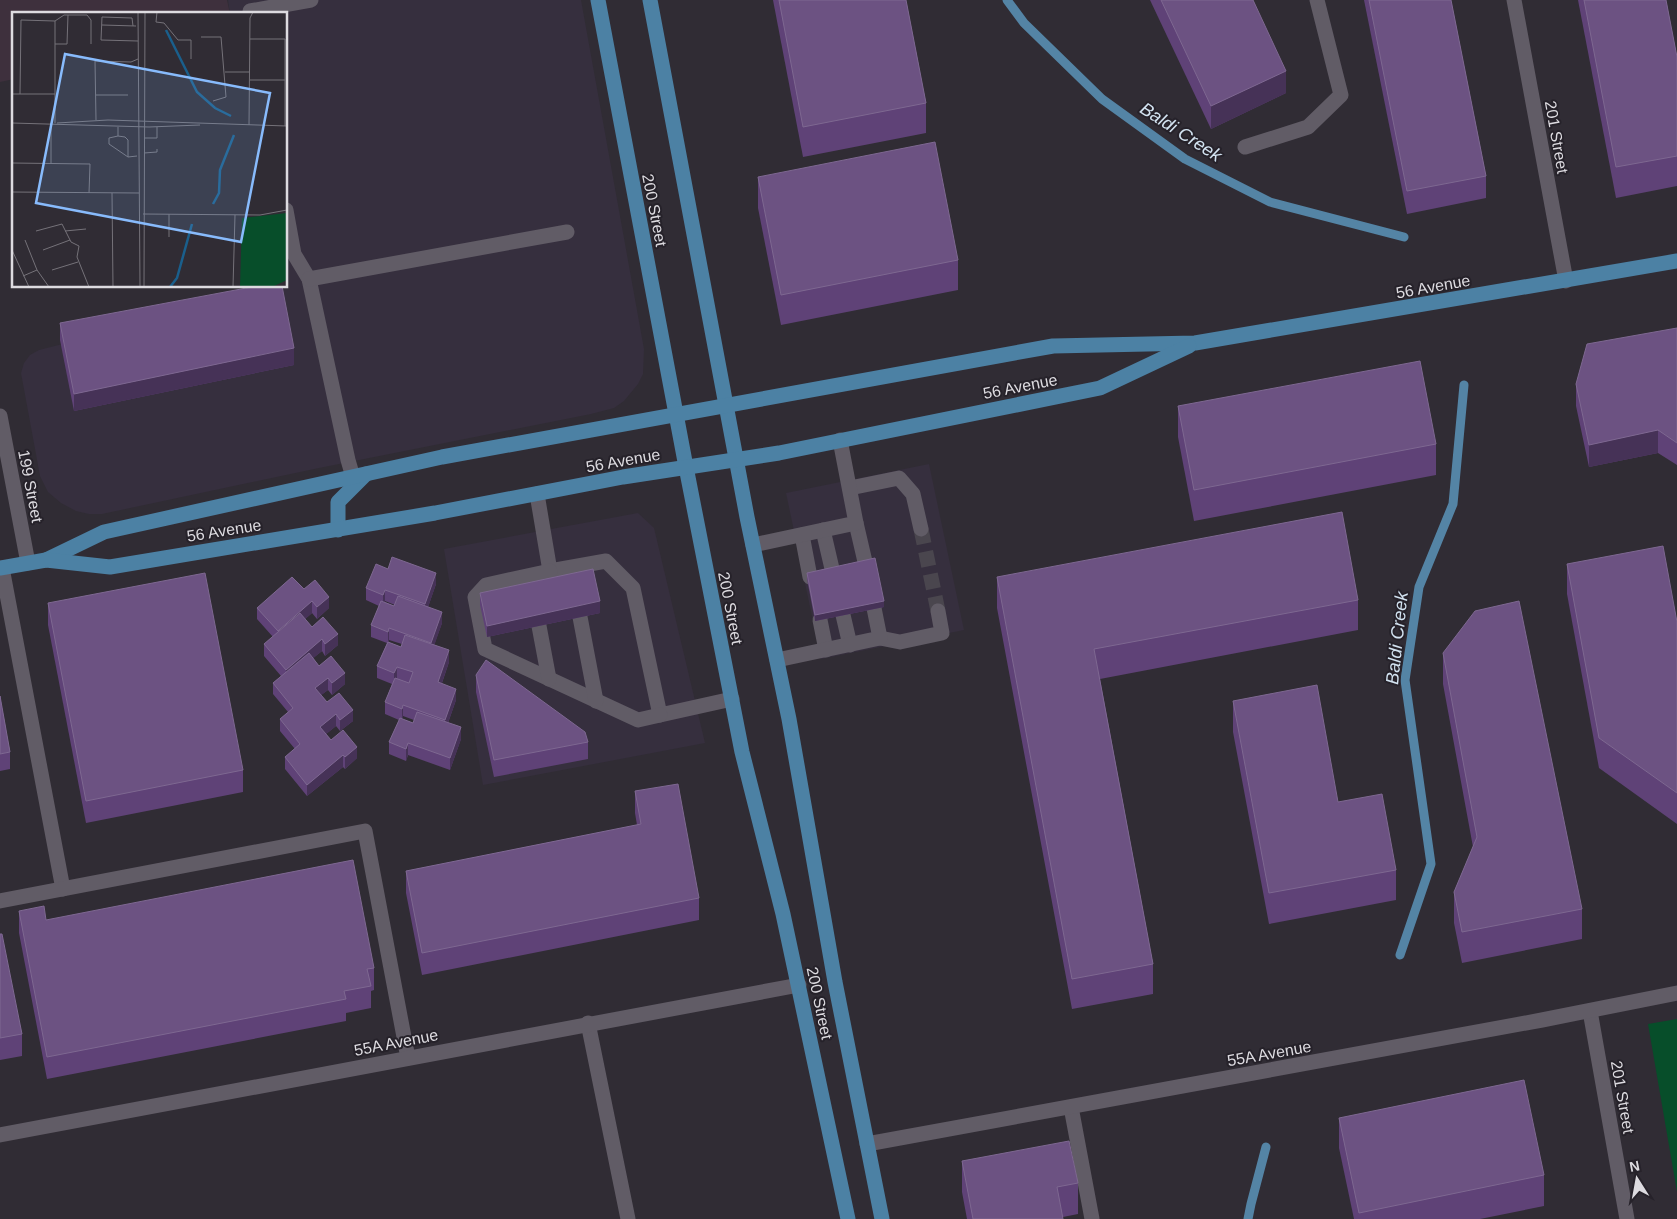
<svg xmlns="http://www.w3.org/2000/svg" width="1677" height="1219" font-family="Helvetica,sans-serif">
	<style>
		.built { fill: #362f3e }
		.industrial { fill: #3e303d }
		.green { fill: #074e2a }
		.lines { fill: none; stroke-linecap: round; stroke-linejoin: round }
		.stream { stroke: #5484a5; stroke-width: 9 }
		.minor-tunnel { stroke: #4a464e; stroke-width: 15; stroke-dasharray: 15 8; stroke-linecap: butt }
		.minor { stroke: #615c66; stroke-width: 15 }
		.major { stroke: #4c81a4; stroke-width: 15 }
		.wall { fill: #5f4277; fill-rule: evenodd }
		.shaded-wall { fill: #463257 }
		.building { fill: #6c5282; stroke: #7e6891 }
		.labels { text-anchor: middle; stroke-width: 4; stroke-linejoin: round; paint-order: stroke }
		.street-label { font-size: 16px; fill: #dddbe0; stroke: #26222a }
		.water-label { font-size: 18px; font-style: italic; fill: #d3e3f1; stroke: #26222a }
		.inset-river { fill: none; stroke: #1a5f8c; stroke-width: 2.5 }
		.inset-road { fill: none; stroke: #757279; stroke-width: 1 }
		.view { fill: #88bbfc; fill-opacity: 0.15; stroke: #88bbfc; stroke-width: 2.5 }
		.inset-edge { fill: none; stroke: #dddbe0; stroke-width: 2.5 }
	</style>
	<rect width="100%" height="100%" fill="#302c34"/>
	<g class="built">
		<polygon points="228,0 581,0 644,349 643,374 638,384 624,401 614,408 591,414 319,468 102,514 89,514 76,511 61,503 48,492 40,476 21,373 24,363 30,355 39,350 288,287 286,278 286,14 230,14"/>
		<polygon points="929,464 964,630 821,659 786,493"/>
		<polygon points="638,513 654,528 705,743 483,785 444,549"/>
	</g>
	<polygon class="industrial" points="0,0 227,0 230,14 14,14 14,79 0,82"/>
	<polygon class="green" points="1677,1019 1677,1192 1648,1024"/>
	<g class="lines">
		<g class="stream">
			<polyline points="1007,0 1024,23 1102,99 1185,159 1270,202 1404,237"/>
			<polyline points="1400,955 1431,864 1405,680 1419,587 1453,504 1464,385"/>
			<polyline points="1248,1219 1251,1204 1266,1147"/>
		</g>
		<polyline class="minor-tunnel" points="921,529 938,611"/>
		<g class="minor">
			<polyline points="1514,0 1566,281"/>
			<polyline points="250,14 250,11 311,0"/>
			<polyline points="1245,147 1308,127 1341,95 1317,0"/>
			<polyline points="286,210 294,254 309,279 348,460 353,477"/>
			<polyline points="309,279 567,232"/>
			<polyline points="0,416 28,563"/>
			<polyline points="850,488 899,478 913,494 921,529"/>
			<polyline points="537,494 550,571 606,561 633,588 660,715 732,699"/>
			<polyline points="856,523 866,566"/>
			<polyline points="823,530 833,573"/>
			<polyline points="802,535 810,577"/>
			<polyline points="753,545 856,523 840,440"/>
			<polyline points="2,568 63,889"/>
			<polyline points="550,571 486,585 475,597 485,649 638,720 660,715"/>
			<polyline points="843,615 850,645"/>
			<polyline points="580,617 596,701"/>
			<polyline points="820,620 826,650"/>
			<polyline points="539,626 549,679"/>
			<polyline points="880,638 900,642 942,633 938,611"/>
			<polyline points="777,660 880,638 874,608"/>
			<polyline points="0,901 365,831 408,1058"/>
			<polyline points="1590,1011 1627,1219"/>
			<polyline points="588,1023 628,1219"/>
			<polyline points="1071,1107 1092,1219"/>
			<polyline points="0,1135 799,985"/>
			<polyline points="867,1144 1542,1020 1677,993"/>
		</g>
		<g class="major">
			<polyline points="598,0 686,467 742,752 783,914 848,1219"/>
			<polyline points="650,0 747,517 789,719 835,982 882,1219"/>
			<polyline points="338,530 338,502 366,474"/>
			<polyline points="46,560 104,532 442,457 1053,346 1195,343 1677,261"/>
			<polyline points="0,568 46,560 110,567 435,513 623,477 779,453 1100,388 1189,346"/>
		</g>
	</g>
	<g class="wall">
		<polygon points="773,0 906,0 926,103 926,133 803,157"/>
		<polygon points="1150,0 1253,0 1286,93 1211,129"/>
		<polygon points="1364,0 1451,0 1486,176 1486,198 1407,214"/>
		<polygon points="1578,0 1666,0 1677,57 1677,186 1616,198"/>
		<polygon points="758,177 958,260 958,290 781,325 758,208"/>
		<polygon points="60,323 294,365 74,411 60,340"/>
		<polygon points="1677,328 1677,465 1658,453 1589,467 1576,406 1576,384"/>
		<polygon points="1178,406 1436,444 1436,475 1194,521 1178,437"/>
		<polygon points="1567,564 1677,622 1677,824 1599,768 1567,594"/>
		<path d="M388,569l48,15 -8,23 14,16 -8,22 15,17 -7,21 14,17 -8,23 13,16 -11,31 -42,-15 -2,6 -17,-7v-12l10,-22 -14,-6v-12l7,-18 -15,-6v-12l10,-23 -16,-6v-12l8,-19 -13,-6v-12zM385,601l10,4 -1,1 -9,-4zM389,640l13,4 -1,3 -13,-5zM403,716l11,4 -1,3 -11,-4z"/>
		<polygon points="807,573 884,607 815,621 807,579"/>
		<polygon points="997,577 1358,600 1358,630 1100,679 1153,964 1153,994 1072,1009 997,608"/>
		<polygon points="304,589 329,608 317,619 312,613 305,619 312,627 338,645 325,656 322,651 313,658 319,666 345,684 332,695 328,690 321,695 327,702 353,721 340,731 336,726 326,734 331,740 357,758 345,769 343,767 307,796 285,769 285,757 295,749 280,731 280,719 288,712 273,694 273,683 281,676 264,656 264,644 273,637 257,619 257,608"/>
		<polygon points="480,593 600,613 487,637 480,605"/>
		<polygon points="48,603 243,770 243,792 86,823 48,625"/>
		<polygon points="1443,653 1582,909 1582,939 1462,963 1454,923 1454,892 1473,847 1443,684"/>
		<polygon points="476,675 588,742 588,759 494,777 476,692"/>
		<polygon points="0,696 10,752 10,769 0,771"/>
		<polygon points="1233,701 1396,870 1396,900 1269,924 1233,732"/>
		<polygon points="635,791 699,898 699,920 422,975 406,893 406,871 637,825 635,813"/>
		<polygon points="19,911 46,920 374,968 374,990 371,991 371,1008 346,1013 346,1021 47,1079 19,933"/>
		<polygon points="0,934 22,1034 22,1056 0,1060"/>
		<polygon points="1339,1118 1544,1175 1544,1206 1480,1219 1354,1219 1339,1148"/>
		<polygon points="962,1161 1078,1183 1078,1214 1063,1217 1063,1219 967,1219 962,1192"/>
	</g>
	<g class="shaded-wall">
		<polygon points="1286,71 1286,93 1211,129 1211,106"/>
		<polygon points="294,348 294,365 74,411 74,394"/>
		<polygon points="1658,430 1658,453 1589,467 1589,445"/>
		<polygon points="436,573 436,584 425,616 425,604"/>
		<polygon points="385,590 385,601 383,607 383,595"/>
		<polygon points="329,597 329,608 317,619 317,607"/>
		<polygon points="312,601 312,613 278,643 278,631"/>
		<polygon points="600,601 600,613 487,637 487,626"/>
		<polygon points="884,601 884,607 815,621 815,615"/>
		<polygon points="442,612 442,623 431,655 431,643"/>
		<polygon points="389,628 389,640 388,644 388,632"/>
		<polygon points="338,634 338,645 325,656 325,644"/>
		<polygon points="322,639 322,651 286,681 286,670"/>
		<polygon points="449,650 449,662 438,694 438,682"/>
		<polygon points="397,667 397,678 394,685 394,673"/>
		<polygon points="345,673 345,684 332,695 332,683"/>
		<polygon points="328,678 328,690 315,700 315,688"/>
		<polygon points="456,689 456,700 445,731 445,720"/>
		<polygon points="403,705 403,716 402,721 402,709"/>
		<polygon points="353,710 353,721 340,731 340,720"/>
		<polygon points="336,714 336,726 320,739 320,727"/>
		<polygon points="461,727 461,739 450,770 450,758"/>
		<polygon points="408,743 408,755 406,761 406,749"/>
		<polygon points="357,747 357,758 345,769 345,757"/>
		<polygon points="343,755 343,767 307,796 307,785"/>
	</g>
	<g class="building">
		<polygon points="779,0 906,0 926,103 803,127"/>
		<polygon points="1161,0 1253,0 1286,71 1211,106"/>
		<polygon points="1369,0 1451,0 1486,176 1407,191"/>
		<polygon points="1584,0 1666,0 1677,57 1677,156 1616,167"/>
		<polygon points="935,142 958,260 781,295 758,177"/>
		<polygon points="257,286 282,286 294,348 74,394 60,323"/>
		<polygon points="1677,328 1677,443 1658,430 1589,445 1576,384 1587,344"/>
		<polygon points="1420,361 1436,444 1194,490 1178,406"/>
		<polygon points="1342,512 1358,600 1094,649 1153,964 1072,979 997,577"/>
		<polygon points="1663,546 1677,622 1677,793 1599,738 1567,564"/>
		<polygon points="392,557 436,573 425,604 385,590 383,595 366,588 376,564 388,569"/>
		<polygon points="875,558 884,601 815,615 807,573"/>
		<polygon points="593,569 600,601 487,626 480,593"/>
		<polygon points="205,573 243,770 86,801 48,603"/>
		<polygon points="292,577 304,589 315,580 329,597 317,607 312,601 278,631 257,608"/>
		<polygon points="398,596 442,612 431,643 389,628 388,632 371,625 381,601 394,606"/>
		<polygon points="1519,601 1582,909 1462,932 1454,892 1477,837 1443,653 1475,611"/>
		<polygon points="300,613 312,627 323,617 338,634 325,644 322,639 286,670 264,644"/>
		<polygon points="405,635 449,650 438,682 456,689 445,720 403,705 402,709 385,702 395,678 409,683 413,672 397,667 394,673 377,666 388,642 401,647"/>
		<polygon points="309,653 319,666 331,656 345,673 332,683 328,678 315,688 327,702 339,693 353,710 340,720 336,714 320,727 331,740 343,730 357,747 345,757 343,755 307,785 285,757 300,744 280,719 293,708 273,683"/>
		<polygon points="486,660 585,732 588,742 494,760 476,675"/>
		<polygon points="1317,685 1338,802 1382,794 1396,870 1269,893 1233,701"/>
		<polygon points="0,696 10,752 0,754"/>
		<polygon points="417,712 461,727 450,758 408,743 406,749 389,742 400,718 413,723"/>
		<polygon points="678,784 699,898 422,953 406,871 641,824 635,791"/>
		<polygon points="353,860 374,968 367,969 371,986 344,991 346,999 47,1057 19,911 44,906 46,920"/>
		<polygon points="0,934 2,934 22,1034 0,1038"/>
		<polygon points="1524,1080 1544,1175 1359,1213 1339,1118"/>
		<polygon points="1069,1141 1078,1183 1057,1187 1063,1219 973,1219 962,1161"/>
	</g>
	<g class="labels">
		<g class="street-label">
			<text transform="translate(1557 137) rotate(80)" y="6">201 Street</text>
			<text transform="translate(655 210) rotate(79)" y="6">200 Street</text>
			<text transform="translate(1433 286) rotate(-10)" y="6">56 Avenue</text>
			<text transform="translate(1020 386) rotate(-11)" y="6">56 Avenue</text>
			<text transform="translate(623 460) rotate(-10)" y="6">56 Avenue</text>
			<text transform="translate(31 486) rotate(79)" y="6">199 Street</text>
			<text transform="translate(224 530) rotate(-9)" y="6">56 Avenue</text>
			<text transform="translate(731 608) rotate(79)" y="6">200 Street</text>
			<text transform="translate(820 1003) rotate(78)" y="6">200 Street</text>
			<text transform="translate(396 1042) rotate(-11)" y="6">55A Avenue</text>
			<text transform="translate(1269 1053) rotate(-10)" y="6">55A Avenue</text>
			<text transform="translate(1623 1097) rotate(80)" y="6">201 Street</text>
		</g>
		<g class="water-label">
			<text transform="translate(1181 132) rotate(33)" y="6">Baldi Creek</text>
			<text transform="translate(1397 638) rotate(-84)" y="6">Baldi Creek</text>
		</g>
	</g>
	<g transform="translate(12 12)">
		<rect width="275" height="275" fill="#302c34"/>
		<path d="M275,201v67l-15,7h-32l2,-69z" fill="#074e2a"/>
		<path class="inset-river" d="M154,18l31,62 18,16 16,8M201,192l6,-11 1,-23 14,-35M158,275l7,-9 15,-54"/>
		<path class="inset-road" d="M126,0l2,275M145,0l-1,10 8,1 14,17h13v19M90,13l34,1M121,14l-1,-8 -30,-1 -1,23 37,1M189,25h20l5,60 -13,4M43,32h12l1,-29M213,60h25M238,68h35v-41h-35M0,82h43M8,82l1,-74 34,1 9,-6h23l4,5v24M84,83h32M84,108l-1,-59 36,1 7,-3M0,111l137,4 51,-2M43,111v-102M45,111l51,-3 179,6M237,113l1,-107 3,-6M273,114v-46M106,115v9l7,1 3,3v17l9,-1M106,124l-9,2v6l19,13M132,126h13v-11M132,141l13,-1v-3M0,151l78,1 -1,29M39,152v-41M0,180l127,1M100,181l1,94M131,202l117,1 27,-5M24,219l26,-7 9,18 8,4 -2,11 12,30M53,219l21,-2M157,225v-23M13,228l12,30 12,17M0,238l17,37M31,238l27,-10M40,258l26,-8M11,264l14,-6M132,275l1,-275M221,275l2,-72"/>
		<path class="view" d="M53,42l205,39 -29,149 -205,-39z"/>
		<rect width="275" height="275" class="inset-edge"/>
	</g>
	<g transform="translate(1637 1179) rotate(349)" stroke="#26222a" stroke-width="4" paint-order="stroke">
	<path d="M0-4L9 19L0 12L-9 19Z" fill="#dddbe0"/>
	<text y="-8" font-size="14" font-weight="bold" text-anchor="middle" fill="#dddbe0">N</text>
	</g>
</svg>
